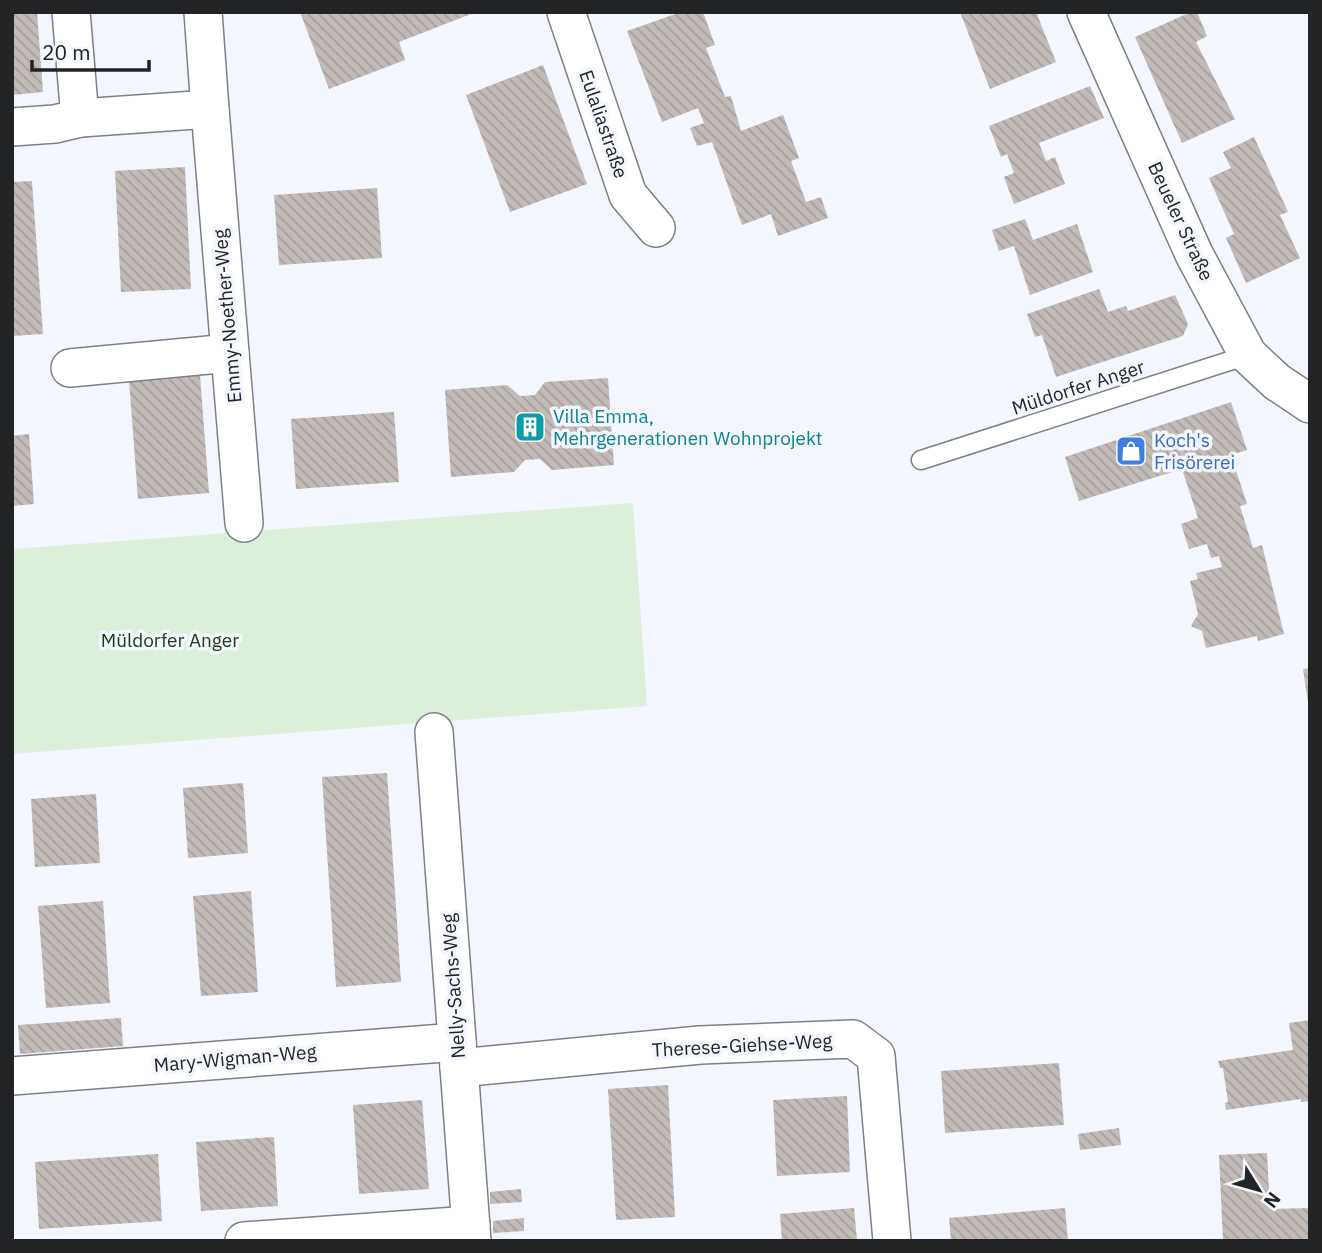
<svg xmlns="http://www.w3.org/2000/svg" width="1322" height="1253" font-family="'IBM Plex Sans',sans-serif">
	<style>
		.green { fill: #dcefdb }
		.building { fill: url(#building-back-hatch) }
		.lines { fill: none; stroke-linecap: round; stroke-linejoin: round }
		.service-casing { stroke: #7d8086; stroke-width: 21 }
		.minor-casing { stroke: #7d8086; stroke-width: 40 }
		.service { stroke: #fff; stroke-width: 18 }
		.minor { stroke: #fff; stroke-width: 37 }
		.labels { text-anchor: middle; stroke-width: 7; stroke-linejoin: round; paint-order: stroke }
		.street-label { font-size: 19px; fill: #222325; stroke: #f3f6fd }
		.culture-label { font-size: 19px; fill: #0d838f; stroke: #f3f6fd; text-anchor: start }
		.shop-label { font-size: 19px; fill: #366cbe; stroke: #f3f6fd; text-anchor: start }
		.park-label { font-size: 19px; fill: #183e17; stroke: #f3f6fd }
	</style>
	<defs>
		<pattern id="building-back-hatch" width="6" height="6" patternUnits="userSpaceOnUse" patternTransform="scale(1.75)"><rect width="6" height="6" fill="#c2bbb8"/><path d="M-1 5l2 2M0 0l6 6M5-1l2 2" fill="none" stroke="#a6a09e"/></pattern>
	</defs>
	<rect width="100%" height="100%" fill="#f3f6fd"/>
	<polygon class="green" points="633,503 647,706 12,754 12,549"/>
	<g class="building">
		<polygon points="12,12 37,12 43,92 12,95"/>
		<polygon points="300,12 476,12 399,42 405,60 329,89"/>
		<polygon points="681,12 703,12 715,45 706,48 725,97 731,96 741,131 783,115 799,158 791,161 806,202 821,197 828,218 778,236 771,214 742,225 712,142 697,146 690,128 704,123 698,108 662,122 627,31"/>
		<polygon points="960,12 1036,12 1056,62 990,89"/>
		<polygon points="1191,12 1197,12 1207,36 1196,42 1235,119 1182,143 1135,37"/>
		<polygon points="543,65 587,184 510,212 466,95"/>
		<polygon points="1090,86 1104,118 1039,143 1046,161 1055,157 1065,184 1014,204 1004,177 1014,173 1007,154 1001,157 989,126"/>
		<polygon points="1254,137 1288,212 1280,215 1300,258 1246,283 1226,238 1234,234 1209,178 1231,168 1223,152"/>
		<polygon points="185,167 191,289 121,292 115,171"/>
		<polygon points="32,181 43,334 12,336 12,182"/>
		<polygon points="377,188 382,258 279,265 274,195"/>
		<polygon points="1025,219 1033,240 1077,224 1093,272 1030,295 1014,246 999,251 992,230"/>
		<polygon points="1099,289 1108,312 1126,306 1128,311 1175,295 1188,324 1183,336 1056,377 1042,335 1035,337 1027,314"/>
		<polygon points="200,375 209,493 138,499 129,380"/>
		<polygon points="608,378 614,465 552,470 540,459 525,460 514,472 451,477 445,390 507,385 520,396 535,395 545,382"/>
		<polygon points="1231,402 1247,450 1231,455 1247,504 1240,506 1253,548 1262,545 1284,634 1258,641 1257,636 1206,648 1202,631 1191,626 1198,614 1190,581 1198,579 1196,573 1222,567 1219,556 1211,558 1207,544 1189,549 1181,524 1198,518 1182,469 1079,501 1065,457"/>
		<polygon points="394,412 399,482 296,489 291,419"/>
		<polygon points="29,434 34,504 12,506 12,436"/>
		<polygon points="1310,668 1310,702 1308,702 1303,669"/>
		<polygon points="387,773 401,982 336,987 322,777"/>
		<polygon points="243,783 248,853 188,858 183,788"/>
		<polygon points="96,794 100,863 35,867 31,799"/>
		<polygon points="251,891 258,992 201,996 193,896"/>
		<polygon points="103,901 110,1003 46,1008 38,906"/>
		<polygon points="121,1018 123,1046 20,1054 18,1025"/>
		<polygon points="1310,1020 1310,1101 1301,1102 1301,1099 1226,1110 1225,1103 1228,1102 1223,1068 1220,1068 1218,1061 1293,1050 1289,1023"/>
		<polygon points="1059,1063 1064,1125 945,1133 941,1071"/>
		<polygon points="668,1085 675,1217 616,1220 608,1089"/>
		<polygon points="847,1096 850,1172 777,1176 773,1100"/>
		<polygon points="422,1100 429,1189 359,1194 353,1105"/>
		<polygon points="1119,1128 1121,1145 1080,1150 1078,1134"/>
		<polygon points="274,1137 278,1206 201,1211 196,1142"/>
		<polygon points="1267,1153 1270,1209 1310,1208 1310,1241 1223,1241 1219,1155"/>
		<polygon points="158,1154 162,1221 39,1229 35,1162"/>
		<polygon points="521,1189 522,1202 490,1204 490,1192"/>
		<polygon points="854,1208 857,1241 782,1241 780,1214"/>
		<polygon points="1065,1208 1068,1241 951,1241 949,1218"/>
		<polygon points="524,1218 524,1231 493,1233 493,1221"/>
	</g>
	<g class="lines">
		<g class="service-casing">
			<polyline id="service" points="921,460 1248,355"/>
		</g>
		<g class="minor-casing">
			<g id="minor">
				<polyline points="566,12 628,195 656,228"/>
				<polyline points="1086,12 1194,254 1248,355 1277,382 1310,404"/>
				<polyline points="210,109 244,523"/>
				<polyline points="80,118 210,109 203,12"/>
				<polyline points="12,127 55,124 80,118 71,12"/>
				<polyline points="70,368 230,353"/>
				<polyline points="434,732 472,1241"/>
				<polyline points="459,1068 700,1045 853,1039 876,1056 892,1241"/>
				<polyline points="12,1076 457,1042"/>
				<polyline points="244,1241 471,1225"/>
			</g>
		</g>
		<use href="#service" class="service"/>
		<use href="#minor" class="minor"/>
	</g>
	<defs>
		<g id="building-square" transform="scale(1.575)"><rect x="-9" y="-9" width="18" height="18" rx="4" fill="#0f9aa8" stroke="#f3f6fd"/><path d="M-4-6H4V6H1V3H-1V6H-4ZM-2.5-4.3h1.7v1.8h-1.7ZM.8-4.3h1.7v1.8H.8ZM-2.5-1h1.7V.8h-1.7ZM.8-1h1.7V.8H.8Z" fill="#fff"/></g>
		<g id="shop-square" transform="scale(1.575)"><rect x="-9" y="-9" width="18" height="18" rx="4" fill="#3f7fe0" stroke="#f3f6fd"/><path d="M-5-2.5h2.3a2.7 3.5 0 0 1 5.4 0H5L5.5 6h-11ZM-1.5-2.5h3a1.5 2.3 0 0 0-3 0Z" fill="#fff"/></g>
	</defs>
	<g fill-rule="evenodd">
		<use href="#building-square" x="530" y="427"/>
		<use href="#shop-square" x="1131" y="451"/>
	</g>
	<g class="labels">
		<g class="street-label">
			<text transform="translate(604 124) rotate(71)" y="7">Eulaliastraße</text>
			<text transform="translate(1181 221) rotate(65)" y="7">Beueler Straße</text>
			<text transform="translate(227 316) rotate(-95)" y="7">Emmy-Noether-Weg</text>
			<text transform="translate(1078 387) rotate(-18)" y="7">Müldorfer Anger</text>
			<text transform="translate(453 986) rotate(-94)" y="7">Nelly-Sachs-Weg</text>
			<text transform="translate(742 1045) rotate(-3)" y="7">Therese-Giehse-Weg</text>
			<text transform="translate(235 1058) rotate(-5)" y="7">Mary-Wigman-Weg</text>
		</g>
		<g class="culture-label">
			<text x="553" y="423">Villa Emma,<tspan x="553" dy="22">Mehrgenerationen Wohnprojekt</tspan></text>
		</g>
		<g class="shop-label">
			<text x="1154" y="447">Koch's<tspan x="1154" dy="22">Frisörerei</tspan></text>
		</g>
		<g class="park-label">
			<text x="170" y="647">Müldorfer Anger</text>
		</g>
	</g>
	<rect width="1322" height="1253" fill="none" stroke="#222325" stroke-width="28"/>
	<g transform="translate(1259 1190) rotate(127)" stroke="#f3f6fd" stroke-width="5" paint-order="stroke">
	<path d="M0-5L12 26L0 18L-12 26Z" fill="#222325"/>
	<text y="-10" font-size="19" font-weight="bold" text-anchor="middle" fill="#222325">N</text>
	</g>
	<path d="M32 60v10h117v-10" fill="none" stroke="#222325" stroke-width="3.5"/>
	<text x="42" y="60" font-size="21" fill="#222325" stroke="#f3f6fd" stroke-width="5" paint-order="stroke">20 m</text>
</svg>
